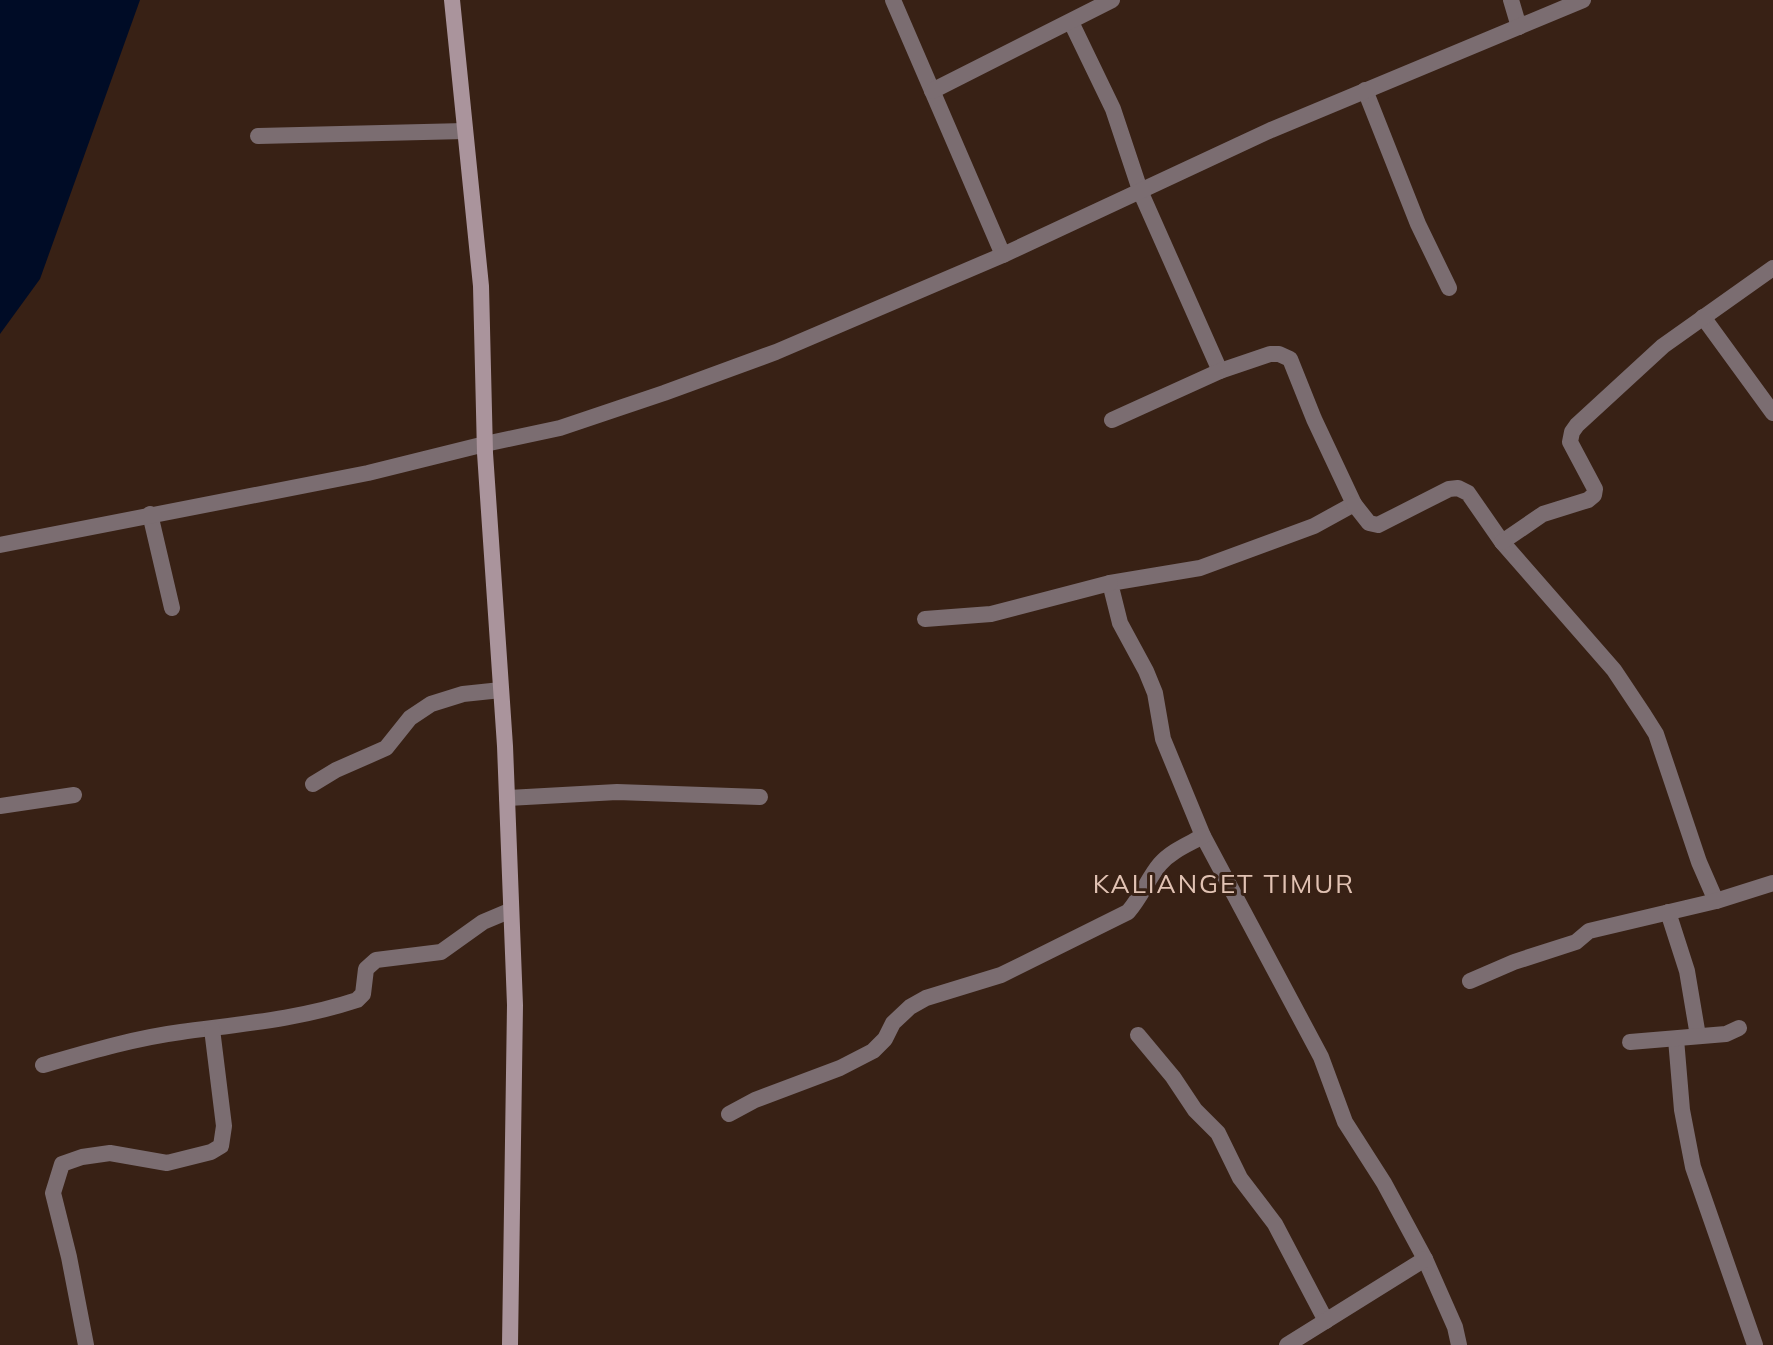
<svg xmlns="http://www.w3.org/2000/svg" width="1773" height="1345" font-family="Mulish,sans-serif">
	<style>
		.water { fill: #000c26 }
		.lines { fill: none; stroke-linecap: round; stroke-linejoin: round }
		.minor { stroke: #7b6d71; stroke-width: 16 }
		.secondary { stroke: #aa949c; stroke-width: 16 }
		.labels { text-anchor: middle; stroke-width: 6; stroke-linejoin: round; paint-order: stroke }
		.quarter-label { font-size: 26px; letter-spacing: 2px; fill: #e1c2b3; stroke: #382115 }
	</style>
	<rect width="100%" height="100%" fill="#382115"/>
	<polygon class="water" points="0,0 140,0 40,279 0,334"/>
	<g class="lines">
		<g class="minor">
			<polyline points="893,0 1003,255"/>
			<polyline points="1511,0 1519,27"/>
			<polyline points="1071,22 1113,109 1141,193 1220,371"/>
			<polyline points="1365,90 1418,224 1449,288"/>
			<polyline points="932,91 1112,0"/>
			<polyline points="258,136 465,131"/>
			<polyline points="1703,317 1773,413"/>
			<polyline points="1112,420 1220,371 1270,354 1279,354 1290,359 1314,419 1354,504 1314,526 1200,568 1110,583 1120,623 1146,671 1155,693 1163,739 1203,836 1321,1057 1345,1122 1384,1183 1425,1259 1455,1327 1459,1345"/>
			<polyline points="1354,504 1369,523 1378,525 1449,489 1458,488 1468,493 1502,542 1614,670 1644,715 1656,734 1699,862 1716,901"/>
			<polyline points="150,514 172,608"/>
			<polyline points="1502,542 1543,514 1588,500 1594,495 1595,489 1570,442 1572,432 1577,425 1663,346 1773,268"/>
			<polyline points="0,545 368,473 485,444 560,428 664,393 776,352 1003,255 1271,130 1583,0"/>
			<polyline points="925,619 991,614 1110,583"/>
			<polyline points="313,784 336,770 386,748 410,718 431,704 463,694 501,690"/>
			<polyline points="507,798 617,792 760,797"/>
			<polyline points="0,806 74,795"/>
			<polyline points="1668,912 1687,971 1698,1036"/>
			<polyline points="1470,981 1514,962 1576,942 1589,931 1716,901 1773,883"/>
			<polyline points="1138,1035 1173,1077 1195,1110 1218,1133 1240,1178 1275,1224 1326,1321"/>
			<polyline points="1676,1039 1682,1110 1693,1167 1755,1345"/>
			<polyline points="1630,1042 1726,1034 1739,1028"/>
			<path d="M43,1065c45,-13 92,-27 138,-33 59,-8 119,-13 176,-32l6,-6 3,-25 10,-9 65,-8 42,-30 26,-11"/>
			<path d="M729,1114l26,-14 85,-32 33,-17 12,-12 8,-16 17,-16 16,-9 75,-23 127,-63c14,-16 20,-34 32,-48 11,-13 29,-20 43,-28"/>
			<polyline points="86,1345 69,1257 53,1193 62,1164 82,1157 110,1153 167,1163 211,1152 221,1146 224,1126 212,1029"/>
			<polyline points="1287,1345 1425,1259"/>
		</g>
		<polyline class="secondary" points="452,0 481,286 485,453 505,746 515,1005 510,1345"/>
	</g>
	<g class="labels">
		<g class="quarter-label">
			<text x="1224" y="893">KALIANGET TIMUR</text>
		</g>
	</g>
</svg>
